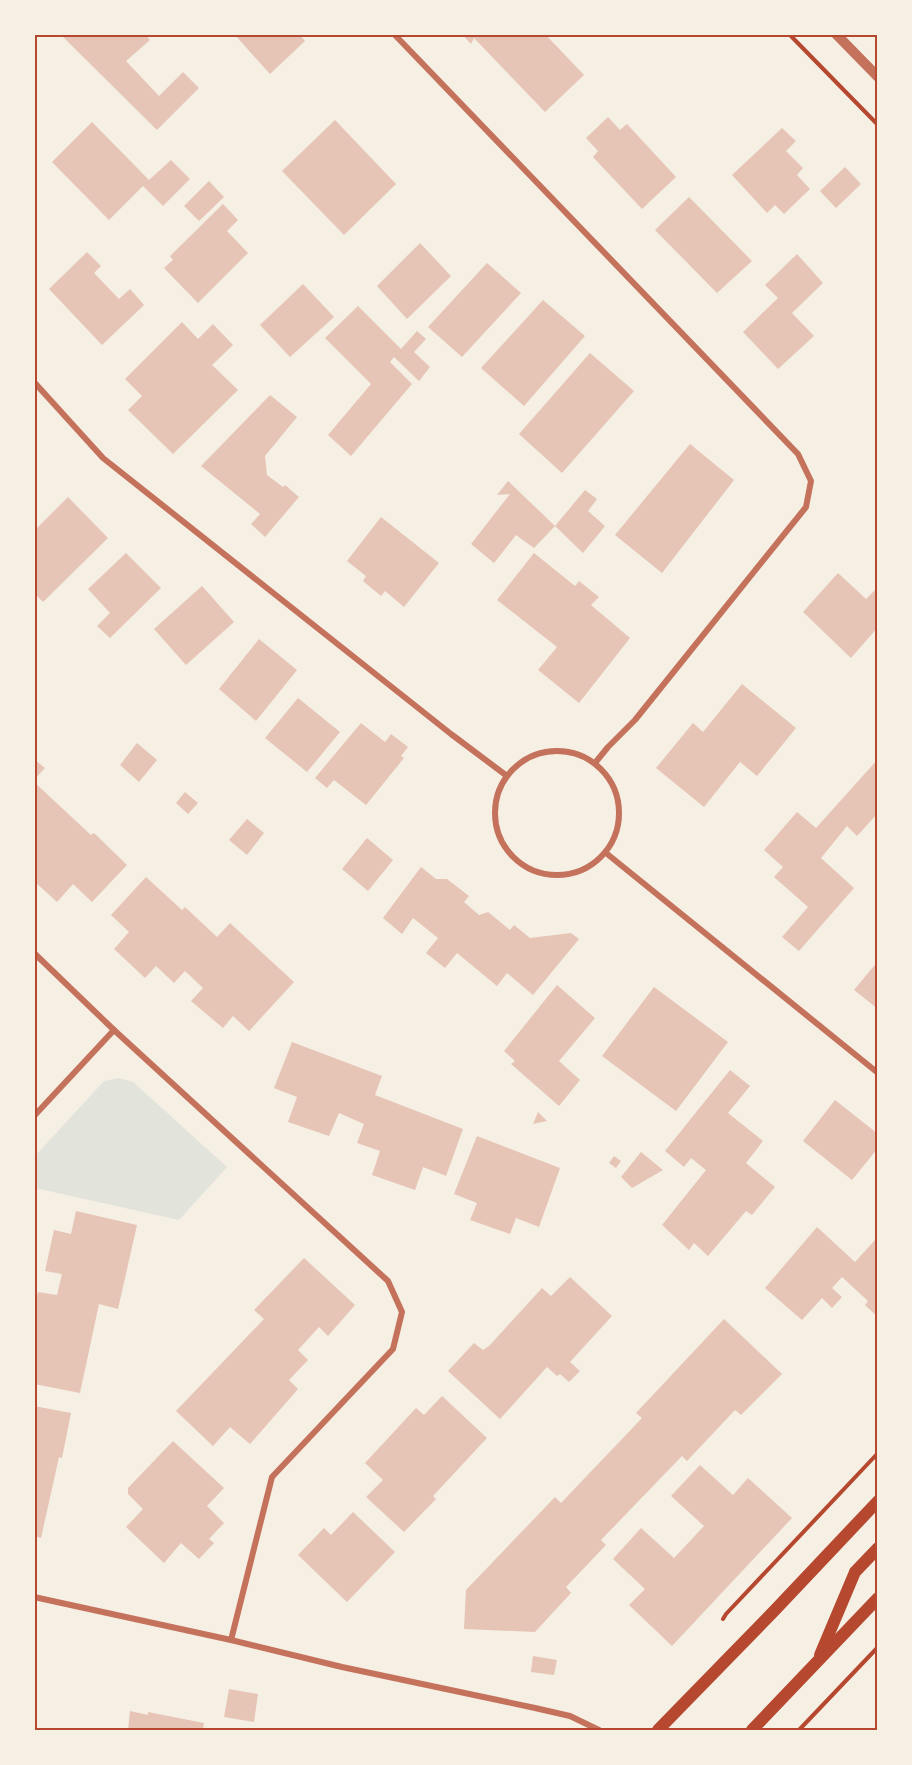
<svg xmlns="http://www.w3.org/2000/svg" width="912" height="1765" font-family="Poppins,sans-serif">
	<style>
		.green { fill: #e2e4dc }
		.building { fill: #e6c5b7 }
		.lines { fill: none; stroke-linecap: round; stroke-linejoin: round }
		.path { stroke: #b5482f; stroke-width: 4 }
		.minor { stroke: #c5725c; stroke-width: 6 }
		.tertiary { stroke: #c5725c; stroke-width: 10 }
		.secondary { stroke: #b5482f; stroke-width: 12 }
		.neatline { fill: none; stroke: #b5482f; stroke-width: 2 }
	</style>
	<rect width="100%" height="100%" fill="#f6efe4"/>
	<polygon class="green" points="119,1078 133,1082 227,1167 179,1220 35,1188 35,1156 104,1081"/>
	<g class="building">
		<polygon points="60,34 145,34 150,40 126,61 159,96 183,72 199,88 157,130"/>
		<polygon points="234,34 299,34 305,41 270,74"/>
		<polygon points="462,34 545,34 584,75 545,112 474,38 471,44"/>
		<polygon points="608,117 620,130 627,124 676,177 642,209 593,157 598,151 586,138"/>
		<polygon points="335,120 396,184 344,235 282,171"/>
		<polygon points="92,122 149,180 171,160 190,179 163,206 143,186 109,220 52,162"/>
		<polygon points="782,128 796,141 786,151 803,168 797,175 810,189 784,214 775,205 767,213 732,175"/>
		<polygon points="845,167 861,184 836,208 820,191"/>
		<polygon points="209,181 224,197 199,221 184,206"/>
		<polygon points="689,197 752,261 717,293 655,230"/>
		<polygon points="223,204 238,220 227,231 248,253 198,303 164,268 173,260 170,256"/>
		<polygon points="420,243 451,276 407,319 377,286"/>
		<polygon points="87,252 101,266 94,273 119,299 130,289 144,305 102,345 49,289"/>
		<polygon points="797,254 823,283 792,313 814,336 778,369 743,332 778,298 765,285"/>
		<polygon points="487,263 521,293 462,357 428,327"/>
		<polygon points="303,284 334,317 290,357 260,325"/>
		<polygon points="543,300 585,336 524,406 481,368"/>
		<polygon points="358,306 401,349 417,331 426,339 414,352 430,367 419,381 394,357 390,362 412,384 351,456 328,435 371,384 325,338"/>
		<polygon points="182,322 198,339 213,324 233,345 212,365 238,390 173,454 128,410 142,396 125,379"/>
		<polygon points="590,353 634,391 562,473 519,434"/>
		<polygon points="270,395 297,417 265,456 267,475 283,487 285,485 299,497 265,537 251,524 260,514 201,466"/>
		<polygon points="690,444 734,480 662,573 615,535"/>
		<polygon points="508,481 555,526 534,548 516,535 494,563 471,544 510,494 497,495"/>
		<polygon points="585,490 597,499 588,511 605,526 583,553 555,526"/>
		<polygon points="68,497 108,538 43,602 34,593 34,531"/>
		<polygon points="381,517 439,563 404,607 385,591 381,596 363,581 366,576 347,561"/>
		<polygon points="126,553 161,588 110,638 97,626 110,613 88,589"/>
		<polygon points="534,553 575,586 579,581 599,597 591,605 630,638 579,703 538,670 557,647 497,600"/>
		<polygon points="838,573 866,599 878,587 878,627 851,658 803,612"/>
		<polygon points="202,586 234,622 186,665 154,629"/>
		<polygon points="259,639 297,670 256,721 219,689"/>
		<polygon points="742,684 796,728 757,776 740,762 704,807 656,768 693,723 703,732"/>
		<polygon points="298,698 340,732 307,772 265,738"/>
		<polygon points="361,723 385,742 391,734 408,747 401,756 404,758 366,805 334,780 327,788 315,778"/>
		<polygon points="137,743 157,760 139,782 120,765"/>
		<polygon points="34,759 45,768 34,780"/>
		<polygon points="878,759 878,813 857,836 847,826 821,858 854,888 799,951 782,937 808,907 774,877 783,867 764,850 797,812 816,828"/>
		<polygon points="34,782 91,835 94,833 127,865 92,902 73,884 57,902 34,881"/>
		<polygon points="185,792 198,803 188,814 176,803"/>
		<polygon points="247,819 264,833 247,855 229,840"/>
		<polygon points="367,838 393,860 368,891 342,869"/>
		<polygon points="421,867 436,879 447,879 469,896 464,902 479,915 488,912 510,930 514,925 530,938 571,933 579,939 533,995 507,973 497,986 457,953 445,968 426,953 438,938 413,918 402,934 383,918"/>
		<polygon points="146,877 182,910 185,907 217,937 230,923 294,982 249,1031 233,1016 223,1028 191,1001 203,988 185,971 174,983 156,966 145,978 114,949 129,932 111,915"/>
		<polygon points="878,961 878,1009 854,990"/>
		<polygon points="557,985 595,1018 559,1061 580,1080 559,1106 511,1064 515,1061 504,1051"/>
		<polygon points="654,987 728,1042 676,1111 602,1056"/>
		<polygon points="292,1042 382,1076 375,1095 463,1129 446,1176 423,1167 415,1190 372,1175 380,1151 357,1143 364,1124 339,1113 329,1136 288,1122 297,1097 274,1088"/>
		<polygon points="730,1070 750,1086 728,1113 763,1141 746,1163 775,1187 752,1215 746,1211 708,1256 694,1243 689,1250 662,1225 706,1170 691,1158 684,1167 665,1151"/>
		<polygon points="835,1100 878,1134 878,1148 852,1180 803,1141"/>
		<polygon points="538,1112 547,1121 533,1124"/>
		<polygon points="477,1136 560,1168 539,1227 516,1218 510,1234 470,1220 477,1203 454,1194"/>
		<polygon points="641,1152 663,1170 632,1188 621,1177"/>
		<polygon points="614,1156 621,1161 616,1168 609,1163"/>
		<polygon points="76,1211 137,1225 118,1309 99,1304 80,1393 34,1384 34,1307 38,1292 57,1295 62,1274 45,1271 54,1230 71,1234"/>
		<polygon points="817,1227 855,1262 875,1240 878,1243 878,1317 865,1305 868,1301 842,1277 832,1288 842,1297 832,1308 822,1298 802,1320 765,1288"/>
		<polygon points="304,1258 355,1305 328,1336 319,1327 298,1350 308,1360 289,1380 298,1389 250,1444 230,1427 213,1446 176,1411 264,1319 254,1310"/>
		<polygon points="570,1277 612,1316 570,1362 580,1371 569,1382 560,1374 557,1376 547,1367 500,1419 448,1371 474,1343 483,1350 490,1345 542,1288 551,1296"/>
		<polygon points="724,1319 782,1374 741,1415 735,1410 687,1461 682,1456 601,1540 606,1545 566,1587 571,1593 535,1632 464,1629 466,1590 555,1497 561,1503 642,1418 636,1413"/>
		<polygon points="442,1396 487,1438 433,1496 436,1499 404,1532 366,1497 383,1480 365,1463 416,1408 424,1415"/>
		<polygon points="34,1406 71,1413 62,1458 59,1457 41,1538 34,1536"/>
		<polygon points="173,1441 224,1488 207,1506 224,1523 209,1539 214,1543 199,1559 181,1543 164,1563 126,1527 143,1509 128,1494 128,1488"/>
		<polygon points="700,1465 733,1495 748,1478 792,1518 672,1646 629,1605 645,1589 613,1559 641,1528 674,1558 704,1526 671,1496"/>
		<polygon points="353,1512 395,1552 347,1602 298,1555 324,1528 331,1535"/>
		<polygon points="533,1656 557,1660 554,1675 531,1672"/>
		<polygon points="229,1689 258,1694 254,1722 224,1717"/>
		<polygon points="130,1711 148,1715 148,1712 204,1723 203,1730 128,1730"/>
	</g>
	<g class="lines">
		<g class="path">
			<polyline points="789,34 878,125"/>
			<polyline points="723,1619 726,1614 878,1453"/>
			<polyline points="799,1730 878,1647"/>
		</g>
		<g class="minor">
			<polyline points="394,34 798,454 811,481 806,507 635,720 608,747 595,763"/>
			<polyline points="34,382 103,458 451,734 507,776"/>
			<circle cx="557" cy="813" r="62"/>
			<polyline points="606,853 878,1073"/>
			<polyline points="34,953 114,1030 388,1281 402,1312 393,1349 272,1477 231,1640"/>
			<polyline points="34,1116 114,1030"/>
			<polyline points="34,1597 231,1640 342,1667 535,1708 570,1716 599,1730"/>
		</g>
		<polyline class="tertiary" points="836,34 878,77"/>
		<g class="secondary">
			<polyline points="820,1655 855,1572 878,1548"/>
			<polyline points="658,1730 775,1610 878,1501"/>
			<polyline points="752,1730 878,1598"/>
		</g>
	</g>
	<rect width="912" height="1765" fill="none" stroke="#f6efe4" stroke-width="72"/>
	<rect x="36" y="36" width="840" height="1693" class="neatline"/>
</svg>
